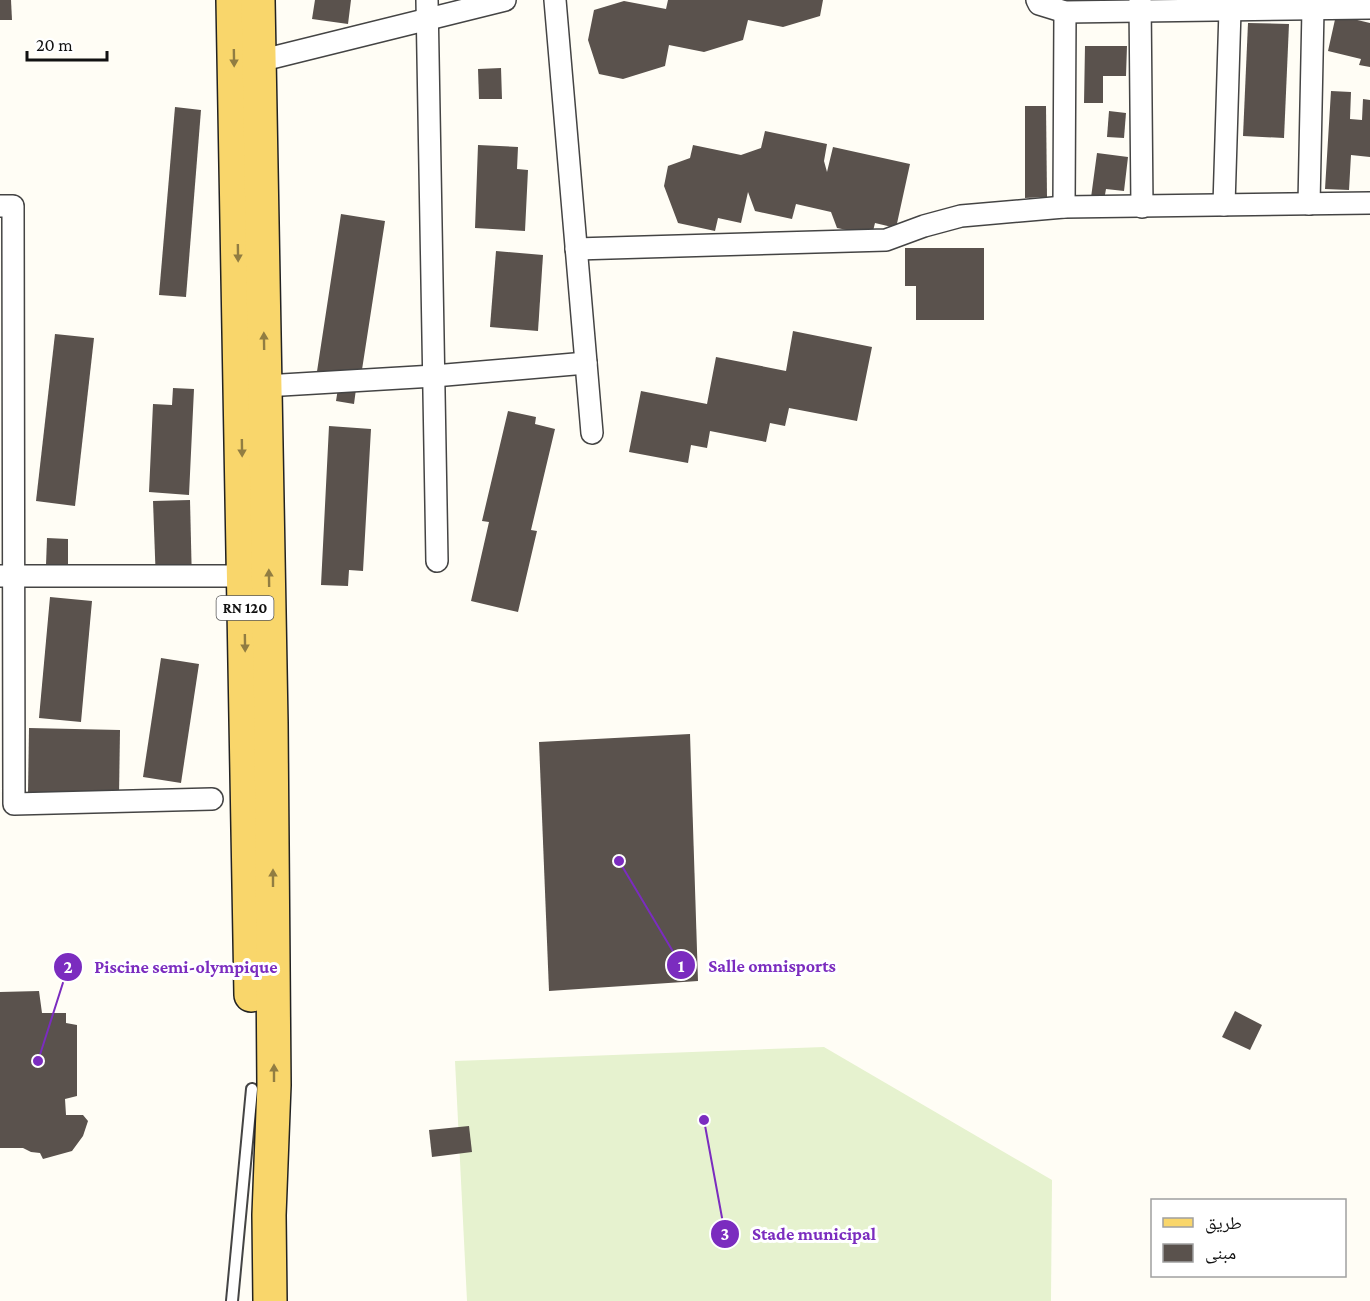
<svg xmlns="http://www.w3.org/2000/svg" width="1370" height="1301" font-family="'Crimson Pro','Noto Naskh Arabic',serif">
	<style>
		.pitch { fill: #e6f2cf }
		.building { fill: #5a524d }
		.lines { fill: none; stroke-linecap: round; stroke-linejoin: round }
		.lane-casing { stroke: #444; stroke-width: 14 }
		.street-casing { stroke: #444; stroke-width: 24 }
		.primary-casing { stroke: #222; stroke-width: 36 }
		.lane { stroke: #fff; stroke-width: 10 }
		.street { stroke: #fff; stroke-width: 21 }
		.primary { stroke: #f9d66b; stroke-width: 33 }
		.oneway { fill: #917d42 }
		.labels { text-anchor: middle; stroke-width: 6; stroke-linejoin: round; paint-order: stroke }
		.shield { fill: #fff; stroke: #585858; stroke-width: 1.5 }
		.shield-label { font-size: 15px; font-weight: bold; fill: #111 }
		.leader { fill: none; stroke: #7b2cbf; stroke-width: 2 }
		.callout-dot { fill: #7b2cbf; stroke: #fff; stroke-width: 2 }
		.mark-label { font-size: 18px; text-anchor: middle; font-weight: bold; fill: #fff }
		.callout-label { font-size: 18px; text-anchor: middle; font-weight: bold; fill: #7b2cbf; stroke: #fff; stroke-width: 6; stroke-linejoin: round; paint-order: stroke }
	</style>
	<rect width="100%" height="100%" fill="#fffdf5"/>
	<polygon class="pitch" points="824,1047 1052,1180 1051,1301 467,1301 455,1061"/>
	<g class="building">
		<polygon points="0,0 11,0 12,20 0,20"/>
		<polygon points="315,0 351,0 348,24 312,19"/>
		<polygon points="668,0 823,0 820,16 783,27 748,20 743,40 704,52 669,45 665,66 623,79 599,74 588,40 594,10 624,1 666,9"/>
		<polygon points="1336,15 1370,23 1370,67 1359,65 1361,59 1328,51"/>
		<polygon points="1248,23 1289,24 1284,138 1243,136"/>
		<polygon points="1085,46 1127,46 1126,76 1103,76 1103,103 1084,103"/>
		<polygon points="501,68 502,99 479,99 478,69"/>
		<polygon points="1331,91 1351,92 1350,119 1362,120 1363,99 1370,100 1370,157 1351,155 1349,190 1325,189"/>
		<polygon points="1025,106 1046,106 1047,197 1025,198"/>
		<polygon points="175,107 201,110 186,297 159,295"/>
		<polygon points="1109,111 1126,113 1124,138 1107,137"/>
		<polygon points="765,131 827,144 824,161 827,172 833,147 910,164 896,228 875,223 872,235 837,228 831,212 796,204 792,219 755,211 748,192 741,223 718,218 715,231 678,223 664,186 668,166 690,158 693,145 741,155 761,148"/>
		<polygon points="478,145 518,147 517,169 528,170 525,231 475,228"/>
		<polygon points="1097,153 1128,157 1124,191 1106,189 1103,206 1090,205"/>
		<polygon points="341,214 385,221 359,389 356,389 354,404 336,401 339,382 316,378"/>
		<polygon points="905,248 984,248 984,320 916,320 916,286 905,286"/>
		<polygon points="496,251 543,255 538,331 490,327"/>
		<polygon points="793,331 872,347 857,421 789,408 785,426 770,423 766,442 710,431 707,448 691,445 688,463 629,452 641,391 707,404 716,357 786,371"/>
		<polygon points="55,334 94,338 75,506 36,501"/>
		<polygon points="173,388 194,389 189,495 149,492 153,404 172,405"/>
		<polygon points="508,411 536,417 535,424 555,429 531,530 537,531 518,612 471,601 489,522 482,521"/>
		<polygon points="329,426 371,429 363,571 349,570 348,586 321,585"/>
		<polygon points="190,500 192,583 156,583 153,501"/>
		<polygon points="47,538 68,539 68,565 46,565"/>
		<polygon points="50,597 92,601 81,722 39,718"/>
		<polygon points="161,658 199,664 181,783 143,777"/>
		<polygon points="29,728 120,730 119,796 28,794"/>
		<polygon points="690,734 698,981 549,991 539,742"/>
		<polygon points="39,991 42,1013 66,1013 66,1023 77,1025 77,1096 65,1099 66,1115 83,1115 88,1121 83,1136 72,1151 43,1159 40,1153 31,1152 23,1148 0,1148 0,992"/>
		<polygon points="1235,1011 1262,1025 1250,1050 1222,1037"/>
		<polygon points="469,1126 472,1152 432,1157 429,1130"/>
	</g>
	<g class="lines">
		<g class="lane-casing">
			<polyline id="lane" points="232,1301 252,1089"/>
		</g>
		<g class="street-casing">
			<g id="street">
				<polyline points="427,0 437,561"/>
				<polyline points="555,0 592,433"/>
				<polyline points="1037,0 1039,4 1065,12 1370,8"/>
				<polyline points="1140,0 1142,207"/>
				<polyline points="259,61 505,0"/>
				<polyline points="1309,204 1313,9"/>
				<polyline points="1224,205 1230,10"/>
				<polyline points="0,206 13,206 14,804 212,799"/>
				<polyline points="1064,207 1065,12"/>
				<polyline points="576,249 886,240 924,226 961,216 1064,207 1370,203"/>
				<polyline points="265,386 434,376 586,363"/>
				<polyline points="0,576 244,576"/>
			</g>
		</g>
		<g class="primary-casing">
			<g id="primary">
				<polyline points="233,0 251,995"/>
				<polyline points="258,0 271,723 274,1085 269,1215 270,1301"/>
			</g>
		</g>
		<use href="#lane" class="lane"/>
		<use href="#street" class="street"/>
		<use href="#primary" class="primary"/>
	</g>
	<defs><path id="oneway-solid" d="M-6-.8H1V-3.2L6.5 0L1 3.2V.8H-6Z" transform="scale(1.5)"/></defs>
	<g class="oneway">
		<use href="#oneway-solid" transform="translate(234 58) rotate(89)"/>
		<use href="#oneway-solid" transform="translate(238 253) rotate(89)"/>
		<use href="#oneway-solid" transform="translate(264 341) rotate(-91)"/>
		<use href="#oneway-solid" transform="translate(242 448) rotate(89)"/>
		<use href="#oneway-solid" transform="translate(269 578) rotate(-91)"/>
		<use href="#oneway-solid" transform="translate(245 643) rotate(89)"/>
		<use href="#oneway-solid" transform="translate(273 878) rotate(-90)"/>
		<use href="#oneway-solid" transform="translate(274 1073) rotate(-90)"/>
	</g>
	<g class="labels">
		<rect class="shield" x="216.5" y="596" width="57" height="24" rx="4.5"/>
		<g class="shield-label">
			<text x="245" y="613">RN 120</text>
		</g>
	</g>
	<path class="leader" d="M619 861L681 965M38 1061L68 967M704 1120L725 1234"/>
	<g class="callout-dot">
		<circle cx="619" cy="861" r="6"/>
		<circle cx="38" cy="1061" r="6"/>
		<circle cx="704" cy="1120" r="6"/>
		<circle cx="681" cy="965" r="15"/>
		<circle cx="68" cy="967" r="15"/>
		<circle cx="725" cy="1234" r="15"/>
	</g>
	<g class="mark-label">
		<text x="681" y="972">1</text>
		<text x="68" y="973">2</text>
		<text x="725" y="1240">3</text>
	</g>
	<g class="callout-label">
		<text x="772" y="972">Salle omnisports</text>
		<text x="186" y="973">Piscine semi-olympique</text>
		<text x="814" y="1240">Stade municipal</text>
	</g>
	<rect x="1151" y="1199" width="195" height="78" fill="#ffffff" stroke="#a0a0a0" stroke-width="1.5"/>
	<rect x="1163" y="1218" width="30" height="9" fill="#f9d66b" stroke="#a0a0a0" stroke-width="1.5"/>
	<text x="1205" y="1229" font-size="18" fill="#111111">طريق</text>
	<rect x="1163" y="1244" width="30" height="18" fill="#5a524d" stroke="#a0a0a0" stroke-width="1.5"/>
	<text x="1205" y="1259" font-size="18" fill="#111111">مبنى</text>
	<path d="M27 51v9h80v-9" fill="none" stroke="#111111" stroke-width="3"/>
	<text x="36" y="51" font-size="18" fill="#111111" stroke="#ffffff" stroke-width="4.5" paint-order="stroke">20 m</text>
</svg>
